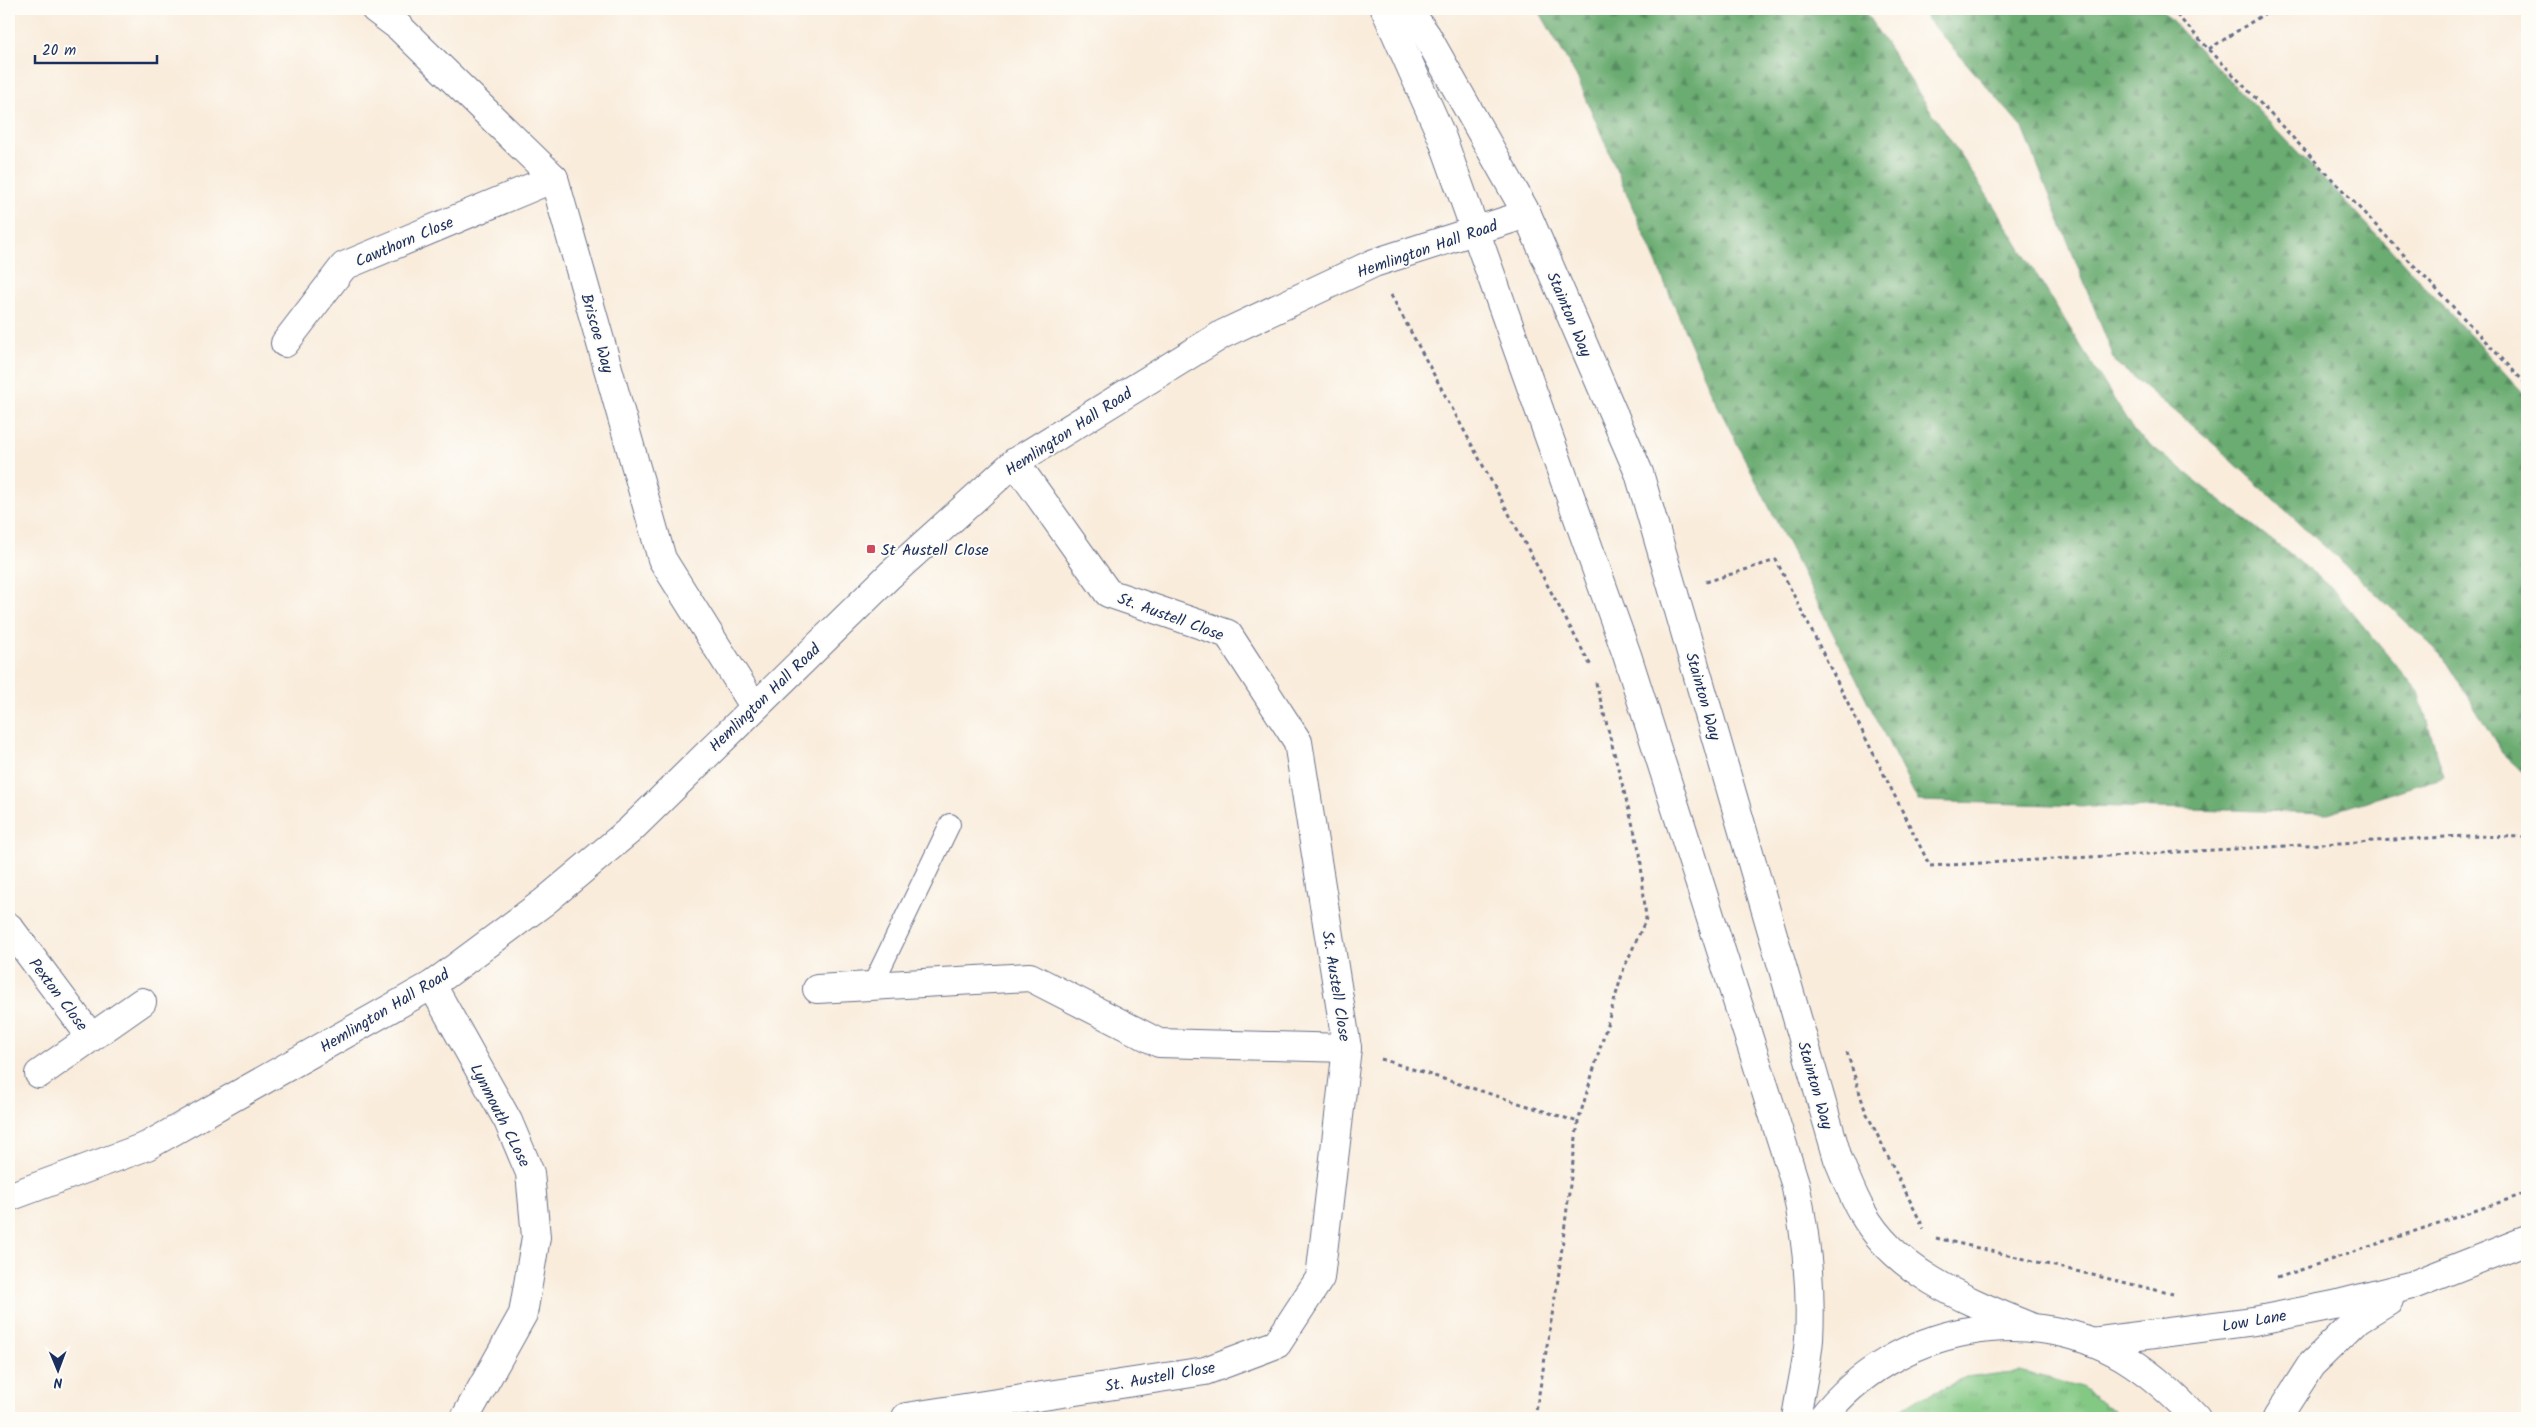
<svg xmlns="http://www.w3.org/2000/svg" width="2536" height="1427" font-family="Kalam,sans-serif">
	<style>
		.grass { fill: url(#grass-tufts); stroke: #4f7c70 }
		.forest { fill: url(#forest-firs); stroke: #426e68 }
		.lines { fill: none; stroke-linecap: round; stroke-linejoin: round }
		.service-casing { stroke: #69718a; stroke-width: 22 }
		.minor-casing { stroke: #69718a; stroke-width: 30 }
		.tertiary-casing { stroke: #69718a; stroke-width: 30 }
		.secondary-casing { stroke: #69718a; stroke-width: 30 }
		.path { stroke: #69718a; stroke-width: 3; stroke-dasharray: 4 4; stroke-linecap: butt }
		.service { stroke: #fff; stroke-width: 20 }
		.minor { stroke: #fff; stroke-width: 28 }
		.tertiary { stroke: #fff; stroke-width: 28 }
		.secondary { stroke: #fff; stroke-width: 28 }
		.poi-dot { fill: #d1495b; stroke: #fdfcf7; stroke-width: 2 }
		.labels { text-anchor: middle; stroke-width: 4; stroke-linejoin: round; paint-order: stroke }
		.street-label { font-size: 16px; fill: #1b2f5e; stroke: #fdfcf7 }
		.poi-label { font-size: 16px; fill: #1b2f5e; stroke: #fdfcf7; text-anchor: start }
	</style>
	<defs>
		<pattern id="grass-tufts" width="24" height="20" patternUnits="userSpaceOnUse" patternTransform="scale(1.25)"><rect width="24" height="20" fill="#83c883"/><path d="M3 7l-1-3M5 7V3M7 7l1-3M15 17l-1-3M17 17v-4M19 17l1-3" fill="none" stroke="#6aa36e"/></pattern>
		<pattern id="forest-firs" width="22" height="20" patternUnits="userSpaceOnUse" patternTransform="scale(1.25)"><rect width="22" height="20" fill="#6aac71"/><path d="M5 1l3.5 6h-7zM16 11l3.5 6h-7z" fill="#568c60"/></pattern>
	</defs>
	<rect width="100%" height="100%" fill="#fdfcf7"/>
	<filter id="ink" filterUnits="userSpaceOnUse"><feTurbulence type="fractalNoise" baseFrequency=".02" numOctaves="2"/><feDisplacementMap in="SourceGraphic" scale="10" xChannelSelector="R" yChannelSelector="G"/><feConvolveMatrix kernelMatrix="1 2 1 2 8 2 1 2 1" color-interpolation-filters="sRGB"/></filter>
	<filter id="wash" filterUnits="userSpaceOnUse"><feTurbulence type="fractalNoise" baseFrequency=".0096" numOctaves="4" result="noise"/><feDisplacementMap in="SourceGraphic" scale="20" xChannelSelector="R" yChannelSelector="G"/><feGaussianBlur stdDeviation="1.12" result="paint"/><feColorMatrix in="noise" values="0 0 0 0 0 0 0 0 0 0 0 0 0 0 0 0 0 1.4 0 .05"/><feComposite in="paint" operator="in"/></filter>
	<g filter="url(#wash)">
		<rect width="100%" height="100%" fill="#f9ecdb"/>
		<polygon class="grass" points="2020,1371 2082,1387 2121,1418 1887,1418 1919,1398 1966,1378"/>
		<g class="forest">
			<polygon points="1538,9 1863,9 1992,203 2135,433 2330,586 2418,692 2444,777 2328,813 1918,801 1713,396 1577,77"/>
			<polygon points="1919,9 2161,9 2382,240 2527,397 2527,775 2502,752 2441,654 2204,435 2116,363 2023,128"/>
		</g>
	</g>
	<g filter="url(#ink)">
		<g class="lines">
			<g class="service-casing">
				<polyline id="service" points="872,986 950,824"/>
			</g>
			<g class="minor-casing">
				<g id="minor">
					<polyline points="375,9 399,27 554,178 662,559 754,706"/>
					<polyline points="285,343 344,266 554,178"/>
					<polyline points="9,927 91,1037"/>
					<polyline points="432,985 508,1121 530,1173 536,1237 523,1314 465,1418"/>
					<polyline points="817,989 1030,977 1159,1043 1347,1048"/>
					<polyline points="39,1074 142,1002"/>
					<polyline points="906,1417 1205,1371 1277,1344 1320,1278 1347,1048 1298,742 1228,634 1108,593 1015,462"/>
				</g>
			</g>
			<g class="tertiary-casing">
				<g id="tertiary">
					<path d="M1385,9l56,126 186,520 168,528c11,52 17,103 14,156 -2,26 -9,53 -13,79"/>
					<path d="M1408,9l19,27 100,178 112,259 199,686c8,18 14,36 24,53 35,63 109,90 171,116"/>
					<polyline points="9,1197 147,1146 432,985 544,902 630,830 890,575 1015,462 1223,334 1374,263 1527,214"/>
				</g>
			</g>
			<g class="secondary-casing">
				<g id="secondary">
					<polyline points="2092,1342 2254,1321 2334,1305 2413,1285 2527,1240"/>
					<path d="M1822,1418c72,-92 212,-121 311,-55 24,16 43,34 63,55"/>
					<polyline points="2277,1418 2311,1365 2358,1319 2389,1300"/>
				</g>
			</g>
			<g class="path">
				<polyline points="2171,9 2527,385"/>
				<polyline points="2209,49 2272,9"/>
				<polyline points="1391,295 1591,666"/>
				<polyline points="1706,582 1776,560 1930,866 2464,836 2527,837"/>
				<polyline points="1847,1052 1865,1110 1924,1229"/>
				<polyline points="1381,1059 1578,1122"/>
				<polyline points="1936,1238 2173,1294"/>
				<polyline points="2277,1278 2527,1193"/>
				<polyline points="1535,1418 1558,1279 1578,1122 1624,968 1646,919 1640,853 1595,679"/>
			</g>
			<use href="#service" class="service"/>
			<use href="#minor" class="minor"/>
			<use href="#tertiary" class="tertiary"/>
			<use href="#secondary" class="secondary"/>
		</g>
	</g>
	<rect class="poi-dot" x="866" y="544" width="10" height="10" rx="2.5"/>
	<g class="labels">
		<g class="street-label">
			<text transform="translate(404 241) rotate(-23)" y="6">Cawthorn Close</text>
			<text transform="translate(1427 248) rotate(-19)" y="6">Hemlington Hall Road</text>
			<text transform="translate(1570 314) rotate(67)" y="6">Stainton Way</text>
			<text transform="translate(598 333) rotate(74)" y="6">Briscoe Way</text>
			<text transform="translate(1068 431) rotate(-33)" y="6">Hemlington Hall Road</text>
			<text transform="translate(1171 616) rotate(20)" y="6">St. Austell Close</text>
			<text transform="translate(1704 696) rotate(74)" y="6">Stainton Way</text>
			<text transform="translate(764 697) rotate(-44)" y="6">Hemlington Hall Road</text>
			<text transform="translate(1337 986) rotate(81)" y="6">St. Austell Close</text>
			<text transform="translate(59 994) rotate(53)" y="6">Pexton Close</text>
			<text transform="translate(384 1010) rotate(-31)" y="6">Hemlington Hall Road</text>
			<text transform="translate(1816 1085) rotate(74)" y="6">Stainton Way</text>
			<text transform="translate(501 1115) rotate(63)" y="6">Lynmouth CLose</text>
			<text transform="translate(2254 1320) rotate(-10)" y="6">Low Lane</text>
			<text transform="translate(1160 1376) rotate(-10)" y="6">St. Austell Close</text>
		</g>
		<g class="poi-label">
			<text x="881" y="555">St Austell Close</text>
		</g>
	</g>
	<rect width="2536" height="1427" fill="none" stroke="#fdfcf7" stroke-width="30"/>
	<g transform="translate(58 1370) rotate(179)" stroke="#fdfcf7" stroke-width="4" paint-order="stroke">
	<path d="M0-4L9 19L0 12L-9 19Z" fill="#1b2f5e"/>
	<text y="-8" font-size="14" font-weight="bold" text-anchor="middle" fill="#1b2f5e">N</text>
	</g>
	<path d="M35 55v8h122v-8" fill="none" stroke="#1b2f5e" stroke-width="2.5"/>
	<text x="42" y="55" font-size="15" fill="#1b2f5e" stroke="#fdfcf7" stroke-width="4" paint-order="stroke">20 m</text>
</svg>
